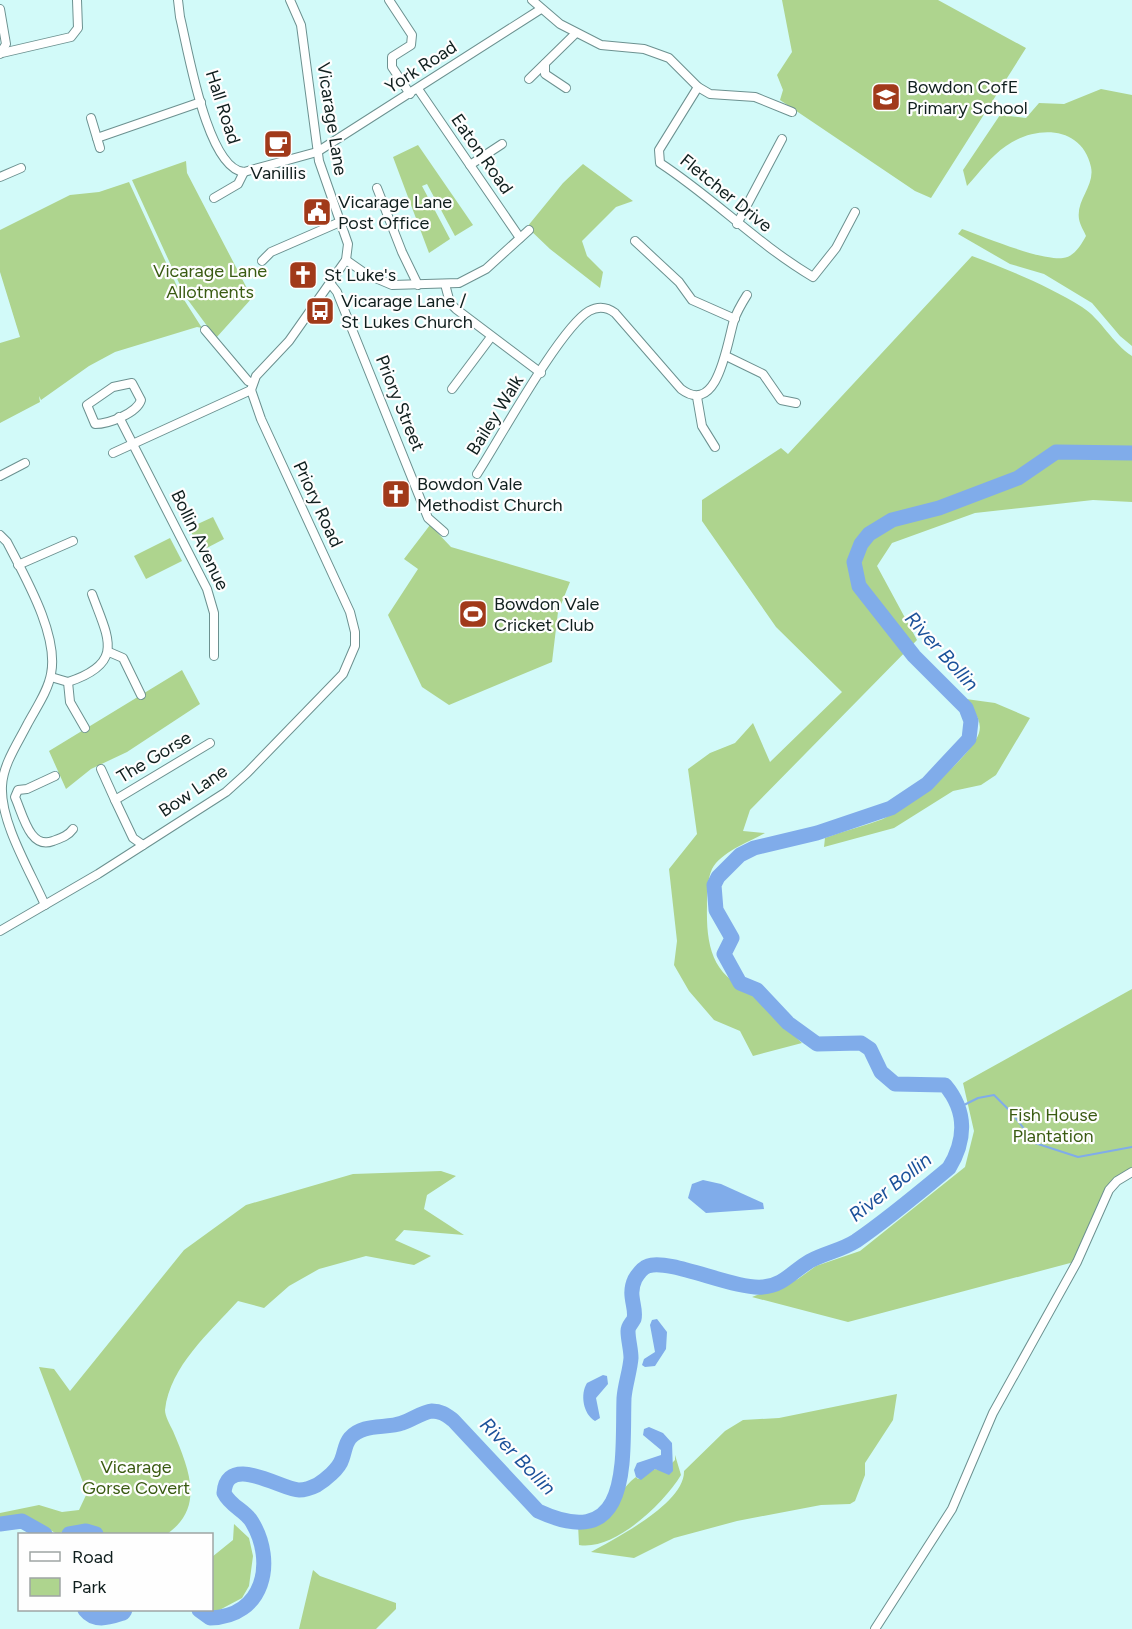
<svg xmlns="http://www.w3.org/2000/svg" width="1132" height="1629" font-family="Figtree,sans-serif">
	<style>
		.green { fill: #aed48e }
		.water { fill: #80acea }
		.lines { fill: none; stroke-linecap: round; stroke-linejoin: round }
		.stream { stroke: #80acea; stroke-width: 2 }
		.river { stroke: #80acea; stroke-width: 15 }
		.minor-casing { stroke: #6c9190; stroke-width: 10 }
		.minor { stroke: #fff; stroke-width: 8 }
		.labels { text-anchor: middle; stroke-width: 4.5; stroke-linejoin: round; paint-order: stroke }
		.street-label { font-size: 18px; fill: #101f1e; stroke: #fefefe }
		.poi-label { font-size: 18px; fill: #101f1e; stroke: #fefefe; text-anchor: start }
		.park-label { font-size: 18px; fill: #3a5b12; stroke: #fefefe }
		.water-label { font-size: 20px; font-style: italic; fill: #1b519a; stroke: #fefefe }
	</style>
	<rect width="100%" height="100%" fill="#d2faf9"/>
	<g class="green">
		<polygon points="782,0 938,0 1026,48 931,198 915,191 780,100 783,90 777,75 792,52"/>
		<path d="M1101,89l31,6v251l-12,-10 -28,-33 -48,-29 -34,-10 -52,-30 4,-5c22,8 80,32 101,29 11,-1 18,-13 23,-22 -2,-5 -6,-11 -7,-17 -3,-19 16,-33 12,-52 -9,-42 -56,-42 -85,-21 -15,10 -27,27 -39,40l-4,-16 37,-55 26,3 13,-15 25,1z"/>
		<polygon points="418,145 473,225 455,236 427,184 422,186 450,239 429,253 393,157"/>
		<polygon points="186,161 187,173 252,298 216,338 185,296 132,180"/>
		<polygon points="583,164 633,201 616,207 582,241 587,256 603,272 600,288 550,249 527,227 563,183"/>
		<polygon points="129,182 181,295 202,328 197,327 115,352 89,366 41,400 39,396 40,402 0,423 0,343 20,337 0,272 0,230 70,195 99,192"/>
		<path d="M972,256c37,14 77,30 110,51 19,12 30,36 50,49v146l-39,-2 -118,13 -83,30 -15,23 40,74 -167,170 -7,21 22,2c-16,9 -44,19 -53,36 -5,11 -5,26 -5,37 -1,42 6,73 50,87l12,19 33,31 -49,13 -13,-25 -26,-11 -25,-29 -15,-26 3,-24 -8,-72 28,-35 -9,-65 22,-16 25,-10 18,-20 17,39 72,-70 -66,-65 -74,-106v-21l79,-52 7,6z"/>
		<polygon points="213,517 224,539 201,551 189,528"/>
		<polygon points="430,525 451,547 570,582 558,612 552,662 449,705 422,687 388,615 418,569 404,559"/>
		<polygon points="170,538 182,561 146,579 134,556"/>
		<polygon points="182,670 200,704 127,752 91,769 66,789 49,751"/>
		<path d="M966,699l29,4 35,15 -34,57 -15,10 -28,6 -59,37 -70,19 1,-9c19,-7 39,-12 58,-19 24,-11 88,-61 96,-86 4,-13 -7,-24 -13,-34z"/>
		<polygon points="1132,989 1132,1169 1114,1180 1074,1262 848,1322 752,1297 798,1279 816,1266 860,1251 965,1167 974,1131 963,1083"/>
		<path d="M441,1171l15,5 -29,19 -3,14 40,26 -60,-5 -9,10 36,16 -17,9 -48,-9 -47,13 -30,17 -25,22 -26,-7c-28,31 -68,65 -73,109 0,6 5,15 8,21 15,36 33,76 -6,103h-63l-10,-7 -24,2 -13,5c-23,-14 -30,-17 -57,-13v-8l39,-8 23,7 17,-2 8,-17 -48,-126 15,2 16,22 114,-141 62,-45 107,-31z"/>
		<path d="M897,1394l-4,26 -28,43v12l-10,26 -5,3 -29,1 -84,16 -63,17 -40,20 -43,-6c25,-14 94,-49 93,-81l41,-40 18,-11 36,-2z"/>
		<path d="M675,1455l6,20c-17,28 -66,76 -102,70l-1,-21c47,-3 29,-25 58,-47l2,2 17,-10 9,2 11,-11z"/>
		<polygon points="234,1524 249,1538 253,1556 249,1586 242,1598 210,1615 202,1610 212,1610 212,1557 233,1540"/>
		<polygon points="313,1570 320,1576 396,1603 396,1609 376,1629 299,1629"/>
	</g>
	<g class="water">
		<polygon points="703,1180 721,1184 763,1203 764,1209 706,1213 688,1198 692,1184"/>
		<polygon points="657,1319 667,1332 666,1349 655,1366 645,1367 642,1365 644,1359 655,1352 650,1325 652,1320"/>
		<path d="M603,1375l4,1 1,8 -12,14 4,20 -5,3c-12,-7 -15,-27 -8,-38z"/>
		<polygon points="649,1427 663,1433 672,1443 673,1471 669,1475 655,1469 641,1480 636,1477 634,1470 637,1463 661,1455 661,1450 643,1435 644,1429"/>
	</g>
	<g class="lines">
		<polyline class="stream" points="960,1107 978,1098 994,1095 1011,1112 1035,1143 1078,1157 1132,1147"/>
		<g class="river">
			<polyline points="0,1524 22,1521 45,1534"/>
			<polyline points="69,1534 86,1531 96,1534"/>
			<path d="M85,1610c10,13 25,7 38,3l2,-3"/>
			<path d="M199,1610l11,8c54,-1 66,-56 42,-96 -7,-12 -21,-15 -28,-29 3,-41 58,-3 75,-3 6,0 12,-2 18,-5 8,-5 22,-16 25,-26 3,-8 3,-15 8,-21 13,-15 36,-9 52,-15 10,-3 20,-11 30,-12 9,0 14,4 21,9l85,91c95,44 84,-52 86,-113 1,-13 6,-27 7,-40 0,-9 -3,-18 -3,-27 0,-5 4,-8 6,-12 3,-12 -7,-23 1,-40 3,-5 7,-11 13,-13 21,-8 87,24 115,21 20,-1 31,-17 47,-26 15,-8 32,-11 46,-20 32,-22 63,-48 93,-73 17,-28 18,-57 -4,-83l-50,-1 -14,-12 -11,-23 -9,-6 -44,1 -29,-21 -31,-33 -17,-7 -16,-29 8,-16 -16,-28 -2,-25 4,-8 22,-22 14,-7 63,-15 74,-25 36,-24 42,-45 2,-18 -5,-13 -52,-52 -55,-70 -5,-24 7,-18 8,-10 23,-14 47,-12 79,-30 38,-26 76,1"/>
		</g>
		<g class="minor-casing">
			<g id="minor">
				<path d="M178,0l2,17c8,32 27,152 64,155l73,-20 224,-143"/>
				<polyline points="389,0 412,35 411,45 392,57 392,67 410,94"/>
				<polyline points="532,0 560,24 601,45 644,49 669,58 698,87 710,94 755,97 792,112"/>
				<polyline points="0,9 6,44 0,54"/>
				<polyline points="2,53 71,37 78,28 77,0"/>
				<polyline points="545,64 545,74 566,88"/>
				<polyline points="529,79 576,33"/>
				<path d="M698,87l-39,63 1,13c55,36 96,80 153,114l23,-29 19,-36"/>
				<polyline points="418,89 520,238"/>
				<polyline points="91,118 100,148"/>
				<polyline points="97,138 201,102"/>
				<polyline points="470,165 502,144"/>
				<polyline points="0,177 21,168"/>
				<polyline points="377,188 402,252 418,285"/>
				<polyline points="214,198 238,184 244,172"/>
				<polyline points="737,224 782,139"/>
				<polyline points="635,241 679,282 692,300 735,319"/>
				<polyline points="346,260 366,274 392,285 459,283 486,269 529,230"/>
				<polyline points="262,261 271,252 340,222"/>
				<polyline points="330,283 337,292 428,518 444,532"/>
				<polyline points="445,284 450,303 456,309 541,373"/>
				<polyline points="205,330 248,381 253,383"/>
				<polyline points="726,356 763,374 781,400 796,403"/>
				<path d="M132,383l9,17c-4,13 -32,24 -46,24l-8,-19 26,-18z"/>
				<polyline points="452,389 491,337"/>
				<polyline points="697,397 702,426 715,447"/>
				<polyline points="119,417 207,589 214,613 214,656"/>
				<polyline points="113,453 251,390"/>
				<path d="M477,474c22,-34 83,-146 112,-163 9,-5 18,-4 26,2l66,76c37,28 46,-46 53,-69 3,-9 8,-17 13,-25"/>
				<polyline points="0,476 25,463"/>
				<path d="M0,535l7,7c18,35 52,93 44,132 -3,17 -15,34 -23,49 -10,20 -25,41 -26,63 -2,36 28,85 43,119"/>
				<polyline points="18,565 73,541"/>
				<polyline points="109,652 123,658 141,695"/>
				<path d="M51,677l17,5c58,-19 40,-44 24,-88"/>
				<polyline points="68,682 70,702 85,728"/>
				<polyline points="101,769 115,800"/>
				<path d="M55,776l-28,13 -9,1 -3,7c8,18 15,53 38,44 8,-3 15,-5 20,-12"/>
				<polyline points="143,845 133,838 115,800 210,743"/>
				<polyline points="0,931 98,874 226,792 247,773 343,674 355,646 355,632 350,612 261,419 251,390 256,376 289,341 346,260 348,244 319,161 301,25 290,0"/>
				<polyline points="875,1629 952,1509 993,1413 1077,1262 1109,1190 1117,1181 1132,1172"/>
			</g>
		</g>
		<use href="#minor" class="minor"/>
	</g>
	<defs>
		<g id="school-square" transform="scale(1.5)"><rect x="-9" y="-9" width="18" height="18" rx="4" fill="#a13a1a" stroke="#fefefe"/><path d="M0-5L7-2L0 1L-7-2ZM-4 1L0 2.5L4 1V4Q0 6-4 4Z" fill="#fff"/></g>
		<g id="cafe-square" transform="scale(1.5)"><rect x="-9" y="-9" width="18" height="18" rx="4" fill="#a13a1a" stroke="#fefefe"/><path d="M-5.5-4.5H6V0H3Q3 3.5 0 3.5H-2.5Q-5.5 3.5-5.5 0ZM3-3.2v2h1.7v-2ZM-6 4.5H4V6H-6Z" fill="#fff"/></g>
		<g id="civic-square" transform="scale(1.5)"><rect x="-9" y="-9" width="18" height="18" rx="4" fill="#a13a1a" stroke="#fefefe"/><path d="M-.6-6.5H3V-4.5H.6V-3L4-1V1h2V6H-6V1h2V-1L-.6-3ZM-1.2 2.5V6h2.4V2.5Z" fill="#fff"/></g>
		<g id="church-square" transform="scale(1.5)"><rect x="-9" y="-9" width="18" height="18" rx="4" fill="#a13a1a" stroke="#fefefe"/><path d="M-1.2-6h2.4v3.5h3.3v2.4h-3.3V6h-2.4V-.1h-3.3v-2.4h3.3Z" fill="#fff"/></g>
		<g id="bus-square" transform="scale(1.5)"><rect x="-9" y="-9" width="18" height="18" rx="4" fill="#a13a1a" stroke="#fefefe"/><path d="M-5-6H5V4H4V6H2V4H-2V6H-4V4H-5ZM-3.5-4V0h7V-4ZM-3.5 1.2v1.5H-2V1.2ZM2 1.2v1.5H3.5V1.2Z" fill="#fff"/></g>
		<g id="stadium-square" transform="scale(1.5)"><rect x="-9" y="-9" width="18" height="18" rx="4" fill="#a13a1a" stroke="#fefefe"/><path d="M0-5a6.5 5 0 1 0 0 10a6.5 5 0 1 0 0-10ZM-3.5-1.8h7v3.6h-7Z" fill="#fff"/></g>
	</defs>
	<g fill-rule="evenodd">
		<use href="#school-square" x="886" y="97"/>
		<use href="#cafe-square" x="278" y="144"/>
		<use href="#civic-square" x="317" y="212"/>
		<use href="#church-square" x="303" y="275"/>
		<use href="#bus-square" x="320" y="311"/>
		<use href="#church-square" x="396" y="494"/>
		<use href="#stadium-square" x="473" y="614"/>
	</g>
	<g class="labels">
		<g class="street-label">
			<text transform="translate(421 67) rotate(-33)" y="6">York Road</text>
			<text transform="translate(223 107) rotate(72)" y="6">Hall Road</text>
			<text transform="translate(332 119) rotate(81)" y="6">Vicarage Lane</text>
			<text transform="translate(482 154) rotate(55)" y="6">Eaton Road</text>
			<text transform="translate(726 193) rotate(39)" y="6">Fletcher Drive</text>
			<text transform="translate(400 403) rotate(68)" y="6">Priory Street</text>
			<text transform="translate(495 415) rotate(-58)" y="6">Bailey Walk</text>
			<text transform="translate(318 504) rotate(65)" y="6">Priory Road</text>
			<text transform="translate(200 540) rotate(64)" y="6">Bollin Avenue</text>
			<text transform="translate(154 757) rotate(-31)" y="6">The Gorse</text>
			<text transform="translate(193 791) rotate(-34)" y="6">Bow Lane</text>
		</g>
		<g class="poi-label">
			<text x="907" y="93">Bowdon CofE<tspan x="907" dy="21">Primary School</tspan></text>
			<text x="278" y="179" text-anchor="middle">Vanillis</text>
			<text x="338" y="208">Vicarage Lane<tspan x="338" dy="21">Post Office</tspan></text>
			<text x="324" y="281">St Luke's</text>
			<text x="341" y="307">Vicarage Lane /<tspan x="341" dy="21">St Lukes Church</tspan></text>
			<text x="417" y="490">Bowdon Vale<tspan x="417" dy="21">Methodist Church</tspan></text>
			<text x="494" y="610">Bowdon Vale<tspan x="494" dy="21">Cricket Club</tspan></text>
		</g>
		<g class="park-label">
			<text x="210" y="277">Vicarage Lane<tspan x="210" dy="21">Allotments</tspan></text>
			<text x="1053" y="1121">Fish House<tspan x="1053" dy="21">Plantation</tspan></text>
			<text x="136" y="1473">Vicarage<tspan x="136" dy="21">Gorse Covert</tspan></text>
		</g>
		<g class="water-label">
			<text transform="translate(942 651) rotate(48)" y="7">River Bollin</text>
			<text transform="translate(890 1187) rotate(-38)" y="7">River Bollin</text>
			<text transform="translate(518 1456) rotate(46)" y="7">River Bollin</text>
		</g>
	</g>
	<rect x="18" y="1533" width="195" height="78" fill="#fefefe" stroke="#9fa5a4" stroke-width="1.5"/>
	<rect x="30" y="1552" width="30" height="9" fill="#ffffff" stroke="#9fa5a4" stroke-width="1.5"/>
	<text x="72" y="1563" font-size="18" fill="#101f1e">Road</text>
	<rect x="30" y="1578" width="30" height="18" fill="#aed48e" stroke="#9fa5a4" stroke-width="1.5"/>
	<text x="72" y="1593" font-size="18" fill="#101f1e">Park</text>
</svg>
